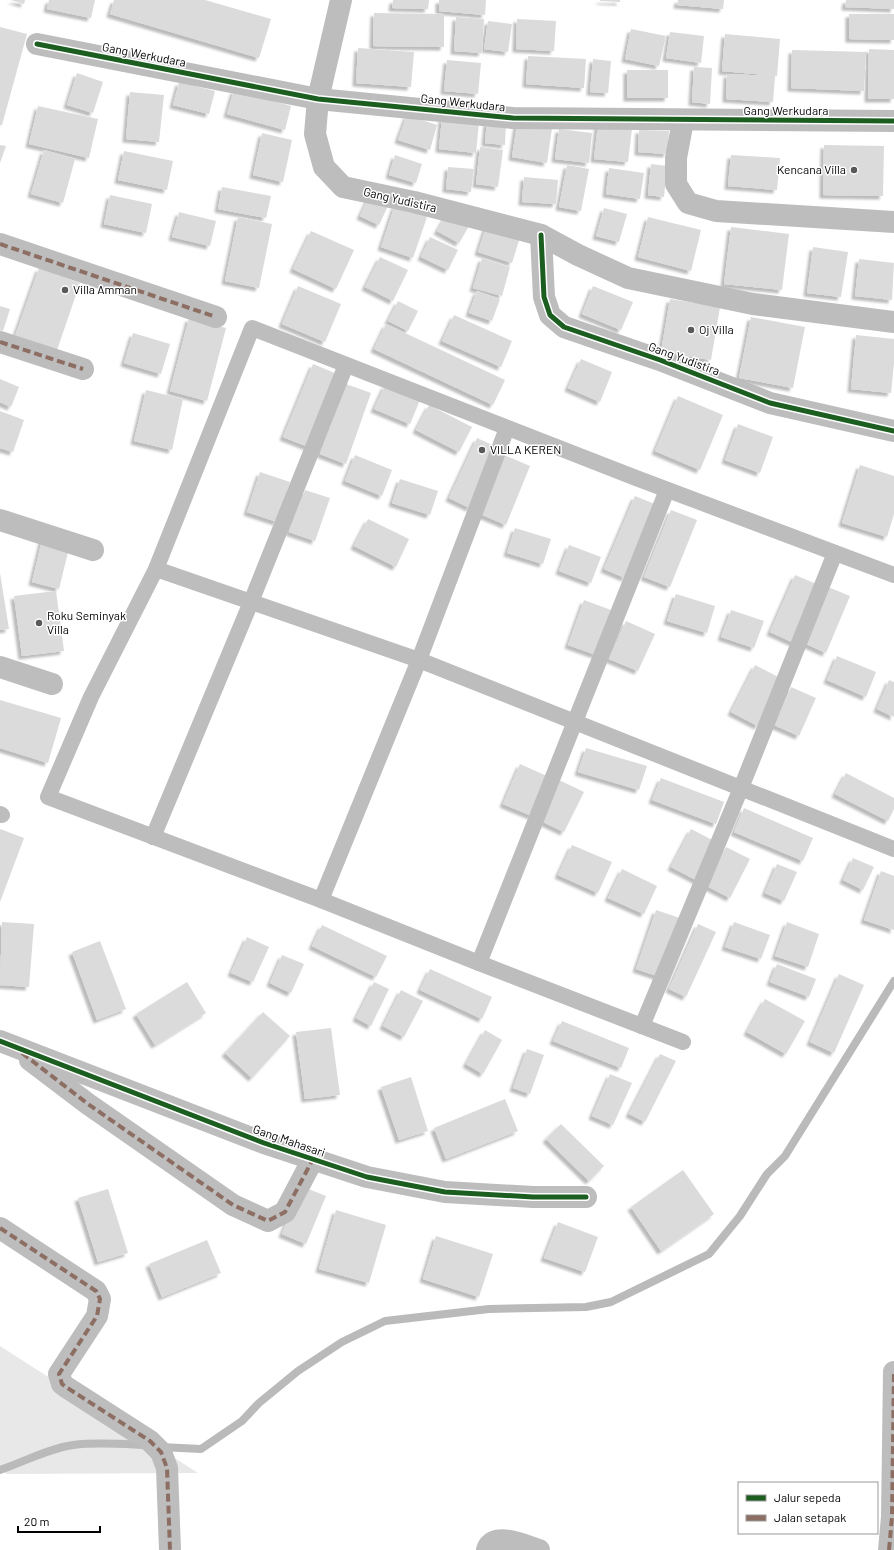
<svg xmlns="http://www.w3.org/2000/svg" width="894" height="1550" font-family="Barlow,sans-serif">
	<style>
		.green { fill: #e8e8e8 }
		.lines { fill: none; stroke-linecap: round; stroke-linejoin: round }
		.stream { stroke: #bababa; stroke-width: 8 }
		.building { fill: #dbdbdb; filter: url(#shadow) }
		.service { stroke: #bdbdbd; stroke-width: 16 }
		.minor { stroke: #bdbdbd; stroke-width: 22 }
		.quiet { stroke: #8d6e63; stroke-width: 4; stroke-dasharray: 8 4; stroke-linecap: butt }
		.cycleway-casing { stroke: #fff; stroke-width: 8 }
		.cycleway { stroke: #1b5e20; stroke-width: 5 }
		.poi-dot { fill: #595959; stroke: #fff; stroke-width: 1.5 }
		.labels { text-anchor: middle; stroke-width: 3; stroke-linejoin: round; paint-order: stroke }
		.street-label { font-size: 12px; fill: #000; stroke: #fff }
		.poi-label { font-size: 12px; fill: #000; stroke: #fff; text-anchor: start }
	</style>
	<defs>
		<filter id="shadow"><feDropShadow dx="-3.5" dy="3.5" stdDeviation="1" flood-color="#0004"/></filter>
	</defs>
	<rect width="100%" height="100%" fill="#fff"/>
	<polygon class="green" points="0,1346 198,1473 7,1474 0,1470"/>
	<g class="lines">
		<g class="stream">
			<polyline points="160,1447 201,1449 242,1421 259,1403 298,1371 342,1342 385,1321 489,1309 586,1307 611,1302 709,1254 740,1216 767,1174 785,1156 894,981"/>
			<path d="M0,1470c23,-8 50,-22 73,-25 24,-3 49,-1 72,0"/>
		</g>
	</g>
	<g class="building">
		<polygon points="11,0 25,0 24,4"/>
		<polygon points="49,0 95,0 91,18 47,9"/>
		<polygon points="114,0 205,0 271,19 259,58 110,14"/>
		<polygon points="393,0 429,0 428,9 392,8"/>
		<polygon points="439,0 486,0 485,15 439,11"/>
		<polygon points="600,0 620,0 620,2 600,1"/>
		<polygon points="678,0 724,0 723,9 677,5"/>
		<polygon points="846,0 894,0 894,9 845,7"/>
		<polygon points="374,13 444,14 444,47 373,46"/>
		<polygon points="849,14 894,14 894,40 849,39"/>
		<polygon points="456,17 484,19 482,53 454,51"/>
		<polygon points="517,19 556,21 554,51 516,49"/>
		<polygon points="488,21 512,24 508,52 484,49"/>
		<polygon points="0,27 27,34 2,125 0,125"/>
		<polygon points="631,29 666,36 659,66 625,59"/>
		<polygon points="670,32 704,36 701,63 666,58"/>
		<polygon points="725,34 780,39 777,76 722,71"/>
		<polygon points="358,48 414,52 411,87 356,83"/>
		<polygon points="869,49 894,50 894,99 868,99"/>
		<polygon points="792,50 866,52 864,91 791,88"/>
		<polygon points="528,56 586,59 584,88 526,84"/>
		<polygon points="593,59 611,61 608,93 590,92"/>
		<polygon points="447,60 481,63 478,94 444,91"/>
		<polygon points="694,67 712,68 710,104 692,102"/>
		<rect x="627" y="70" width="41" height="28"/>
		<polygon points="77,73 103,82 93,113 67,105"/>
		<polygon points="727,74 775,76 773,102 726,99"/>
		<polygon points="179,82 215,91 209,114 173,105"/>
		<polygon points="234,90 291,106 285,130 227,114"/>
		<polygon points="130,92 164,95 159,142 126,139"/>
		<polygon points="38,106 98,119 89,158 29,144"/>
		<polygon points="407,115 437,125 430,150 398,140"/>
		<polygon points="442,118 479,122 476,153 439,149"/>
		<polygon points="487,122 506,124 505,145 485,143"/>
		<polygon points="517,124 552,128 547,163 512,157"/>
		<polygon points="598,124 632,129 628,162 594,159"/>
		<polygon points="559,129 592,133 589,163 555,159"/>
		<polygon points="639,130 669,131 667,154 638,152"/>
		<polygon points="262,133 292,140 283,182 253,175"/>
		<polygon points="0,145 6,146 0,163"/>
		<polygon points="824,145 884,146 883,196 823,195"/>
		<polygon points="480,147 503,150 498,187 476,184"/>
		<polygon points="44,150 75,159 63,203 31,194"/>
		<polygon points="124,151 173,161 167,190 118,180"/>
		<polygon points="395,155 422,164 416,183 389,175"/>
		<polygon points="731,155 780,158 777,190 728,186"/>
		<polygon points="651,164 667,166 664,197 648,195"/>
		<polygon points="567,165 589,169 581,211 559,207"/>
		<polygon points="448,167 474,169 471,192 446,189"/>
		<polygon points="609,168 644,173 640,199 606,194"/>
		<polygon points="524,177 558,180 556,204 522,202"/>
		<polygon points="222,187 271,196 266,218 218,209"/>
		<polygon points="110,195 152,204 146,233 104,224"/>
		<polygon points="369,197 388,206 379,225 360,216"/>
		<polygon points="395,205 427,217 413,258 381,247"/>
		<polygon points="604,208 627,214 619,242 596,236"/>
		<polygon points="179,212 216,221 210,246 172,237"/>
		<polygon points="447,214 469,226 459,243 437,231"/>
		<polygon points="238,217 272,224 259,288 225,281"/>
		<polygon points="648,217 701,230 691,271 638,257"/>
		<polygon points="487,224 521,234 512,263 478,252"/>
		<polygon points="731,227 789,234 782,290 724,284"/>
		<polygon points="311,231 354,250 336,289 293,269"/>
		<polygon points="430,237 458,250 448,270 421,257"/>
		<polygon points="813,247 848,252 841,297 807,293"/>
		<polygon points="380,257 408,270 393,301 365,287"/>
		<polygon points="482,258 510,267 502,296 473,288"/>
		<polygon points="859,259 894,263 892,300 855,296"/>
		<polygon points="39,268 80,283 56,353 14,339"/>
		<polygon points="298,286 341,304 325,342 282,324"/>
		<polygon points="593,286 633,302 621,330 582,314"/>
		<polygon points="477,291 500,299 492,321 469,313"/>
		<polygon points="670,299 720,307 711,360 661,352"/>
		<polygon points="398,301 418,311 408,331 388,321"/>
		<polygon points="0,306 10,309 3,331 0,330"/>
		<polygon points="454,315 512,341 501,367 442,341"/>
		<polygon points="751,317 805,327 793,388 739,378"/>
		<polygon points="189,318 226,328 207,401 170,391"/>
		<polygon points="386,324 505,380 493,405 374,349"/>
		<polygon points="133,333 170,344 161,374 124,363"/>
		<polygon points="856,335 894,339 894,363 891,393 851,389"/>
		<polygon points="581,359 612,372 600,402 568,388"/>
		<polygon points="313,364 342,376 311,448 283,437"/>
		<polygon points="0,379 19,387 11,407 0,402"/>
		<polygon points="346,384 371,393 346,464 320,454"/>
		<polygon points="385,385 420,400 410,424 374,409"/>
		<polygon points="146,390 183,399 172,450 134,441"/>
		<polygon points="678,396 723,415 700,470 655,451"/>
		<polygon points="429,405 472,427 459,452 416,430"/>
		<polygon points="0,411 24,420 13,452 0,448"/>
		<polygon points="738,424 773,437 760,473 725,460"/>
		<polygon points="477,438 499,448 470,508 449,498"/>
		<polygon points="355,455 392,470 382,496 345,481"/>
		<polygon points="504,455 530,466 506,525 480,514"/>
		<polygon points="860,465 894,476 894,514 887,537 842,523"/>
		<polygon points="260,472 290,482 277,522 247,512"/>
		<polygon points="400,479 438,491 430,515 392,503"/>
		<polygon points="305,490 330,498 315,541 289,532"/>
		<polygon points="635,496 657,505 625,578 604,569"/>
		<polygon points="671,510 697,520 670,587 644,577"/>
		<polygon points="368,519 409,539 396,567 354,546"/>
		<polygon points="515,528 551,539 543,564 507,553"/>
		<polygon points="43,536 70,544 59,589 32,582"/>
		<polygon points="569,545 601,557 591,583 559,571"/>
		<polygon points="0,573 9,629 0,630"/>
		<polygon points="795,575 819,585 794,643 770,632"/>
		<polygon points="828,587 850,596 826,653 804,643"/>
		<polygon points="56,591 64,651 22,656 14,596"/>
		<polygon points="676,594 715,606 707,633 667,621"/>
		<polygon points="584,600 611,610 596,655 568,645"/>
		<polygon points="731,610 764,621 754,648 721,637"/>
		<polygon points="626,621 655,634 638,671 609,659"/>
		<polygon points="837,656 876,672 866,697 827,680"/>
		<polygon points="755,665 782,679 758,726 731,712"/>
		<polygon points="889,680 894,682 894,717 877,709"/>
		<polygon points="791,687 816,698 799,736 774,725"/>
		<polygon points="0,700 61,718 48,763 0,748"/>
		<polygon points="586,748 647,766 639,790 578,772"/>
		<polygon points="520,764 549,777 532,816 503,804"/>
		<polygon points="846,773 894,798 894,809 888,821 835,794"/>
		<polygon points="661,778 724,802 716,824 652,800"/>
		<polygon points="559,780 584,792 564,832 539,820"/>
		<polygon points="744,808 813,838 803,861 734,832"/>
		<polygon points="0,829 24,838 0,902"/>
		<polygon points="691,829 718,843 698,881 671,867"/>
		<polygon points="572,845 612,862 598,893 558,875"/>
		<polygon points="726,847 750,859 730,898 705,885"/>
		<polygon points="853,858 874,867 863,890 843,880"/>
		<polygon points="777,864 797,872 784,901 765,893"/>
		<polygon points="622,869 657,886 644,914 608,898"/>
		<polygon points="881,871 894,876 894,930 864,920"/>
		<polygon points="656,910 680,918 660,977 636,969"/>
		<polygon points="2,922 34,924 29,987 0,985"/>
		<polygon points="734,922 770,935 761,959 725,947"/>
		<polygon points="787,922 819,934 808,967 775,956"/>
		<polygon points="698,924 716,932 686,997 669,989"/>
		<polygon points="322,925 387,956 376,977 312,946"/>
		<polygon points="247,937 269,947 253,982 231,973"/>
		<polygon points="100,941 126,1009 97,1020 72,952"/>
		<polygon points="282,955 304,964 291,993 270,983"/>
		<polygon points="777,964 816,979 809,997 770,982"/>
		<polygon points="430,969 492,997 482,1019 420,990"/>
		<polygon points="839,974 864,985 834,1053 810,1042"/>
		<polygon points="187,982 206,1013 155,1045 136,1014"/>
		<polygon points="374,982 389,989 371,1026 356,1018"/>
		<polygon points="401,990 423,1001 404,1037 383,1026"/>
		<polygon points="765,999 805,1021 786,1054 747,1032"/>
		<polygon points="263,1012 290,1036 252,1078 225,1053"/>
		<polygon points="562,1021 629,1048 621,1068 553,1041"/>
		<polygon points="331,1028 340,1095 305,1099 296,1032"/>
		<polygon points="485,1030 502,1040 483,1074 466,1064"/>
		<polygon points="527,1049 544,1055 530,1094 513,1088"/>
		<polygon points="660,1054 676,1061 645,1122 629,1114"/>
		<polygon points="610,1074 632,1083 613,1125 592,1116"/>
		<polygon points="411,1077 428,1131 399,1140 381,1087"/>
		<polygon points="505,1099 518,1131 446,1159 434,1128"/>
		<polygon points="561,1124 604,1166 589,1181 546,1139"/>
		<polygon points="683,1170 714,1214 661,1251 631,1207"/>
		<polygon points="301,1186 326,1196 306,1244 282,1234"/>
		<polygon points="108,1189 128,1253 98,1262 78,1198"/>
		<polygon points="336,1210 386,1225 369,1283 319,1269"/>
		<polygon points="558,1222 598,1237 585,1272 544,1258"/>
		<polygon points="436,1236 493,1254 479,1297 423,1279"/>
		<polygon points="207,1240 221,1273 162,1297 149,1264"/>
	</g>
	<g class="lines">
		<g class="service">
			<polyline points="156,569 419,660 894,849"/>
			<polyline points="0,814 2,815"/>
			<polyline points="153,837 251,602 346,365"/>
			<polyline points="321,900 419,660 507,428"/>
			<polyline points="479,963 667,490"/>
			<polyline points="642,1026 741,788 835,553"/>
			<polyline points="683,1042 479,963 321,900 48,797 91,697 156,569 252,328 636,478 894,575"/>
		</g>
		<g class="minor">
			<polyline points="341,0 318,99 315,134 324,167 343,187 414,202 541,235 578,255 628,278 753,304 894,322"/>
			<polyline points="37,44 318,99 513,118 894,121"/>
			<polyline points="683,121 676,158 676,184 688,203 716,211 894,222"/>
			<polyline points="541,235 544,297 550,315 564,327 660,360 770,403 894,431"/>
			<polyline points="0,244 216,317"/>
			<polyline points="0,342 83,369"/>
			<polyline points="0,520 93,550"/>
			<polyline points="0,667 52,684"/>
			<polyline points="0,1041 264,1143 367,1177 445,1192 533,1197 586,1197"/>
			<polyline points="30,1060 88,1104 233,1205 268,1221 285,1212 313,1159"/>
			<polyline points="0,1228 96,1291 100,1299 97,1316 59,1374 62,1384 66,1387 150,1441 161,1452 167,1468 170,1550"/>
			<path d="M487,1550c5,-20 39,-4 52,0"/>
			<polyline points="889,1550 892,1517 894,1372"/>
		</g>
		<g class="quiet">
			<polyline points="0,244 216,317"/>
			<polyline points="0,342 83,369"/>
			<polyline points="22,1053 88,1104 233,1205 268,1221 285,1212 313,1159"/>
			<polyline points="0,1228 96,1291 100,1299 97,1316 59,1374 62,1384 66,1387 150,1441 161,1452 167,1468 170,1550"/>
			<polyline points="889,1550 892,1517 894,1372"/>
		</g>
		<g class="cycleway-casing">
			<g id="cycleway">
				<polyline points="37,44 318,99 513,118 894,121"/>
				<polyline points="541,235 544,297 550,315 564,327 660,360 770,403 894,431"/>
				<polyline points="0,1041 264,1143 367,1177 445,1192 533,1197 586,1197"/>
			</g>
		</g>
		<use href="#cycleway" class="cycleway"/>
	</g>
	<g class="poi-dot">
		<circle cx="854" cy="170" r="4"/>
		<circle cx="65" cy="290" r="4"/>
		<circle cx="691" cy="330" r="4"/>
		<circle cx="482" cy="450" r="4"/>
		<circle cx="39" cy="623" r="4"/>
	</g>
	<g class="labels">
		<g class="street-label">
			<text transform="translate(144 55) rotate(11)" y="4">Gang Werkudara</text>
			<text transform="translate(463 103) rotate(6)" y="4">Gang Werkudara</text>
			<text x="786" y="115">Gang Werkudara</text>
			<text transform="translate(400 200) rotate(13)" y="4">Gang Yudistira</text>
			<text transform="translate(684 359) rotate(20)" y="4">Gang Yudistira</text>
			<text transform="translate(289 1141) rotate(19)" y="4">Gang Mahasari</text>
		</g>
		<g class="poi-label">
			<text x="846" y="174" text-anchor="end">Kencana Villa</text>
			<text x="73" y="294">Villa Amman</text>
			<text x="699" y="334">Oj Villa</text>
			<text x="490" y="454">VILLA KEREN</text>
			<text x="47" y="620">Roku Seminyak<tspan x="47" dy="14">Villa</tspan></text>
		</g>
	</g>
	<rect x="738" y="1482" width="140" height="52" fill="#ffffff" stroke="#999999"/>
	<rect x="746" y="1495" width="20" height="6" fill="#1b5e20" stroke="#999999"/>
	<text x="774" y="1502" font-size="12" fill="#000000">Jalur sepeda</text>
	<rect x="746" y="1515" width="20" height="6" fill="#8d6e63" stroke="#999999"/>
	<text x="774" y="1522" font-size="12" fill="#000000">Jalan setapak</text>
	<path d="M18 1526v6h82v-6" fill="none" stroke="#000000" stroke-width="2"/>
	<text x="24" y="1526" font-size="12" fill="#000000" stroke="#ffffff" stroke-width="3" paint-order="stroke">20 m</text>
</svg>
